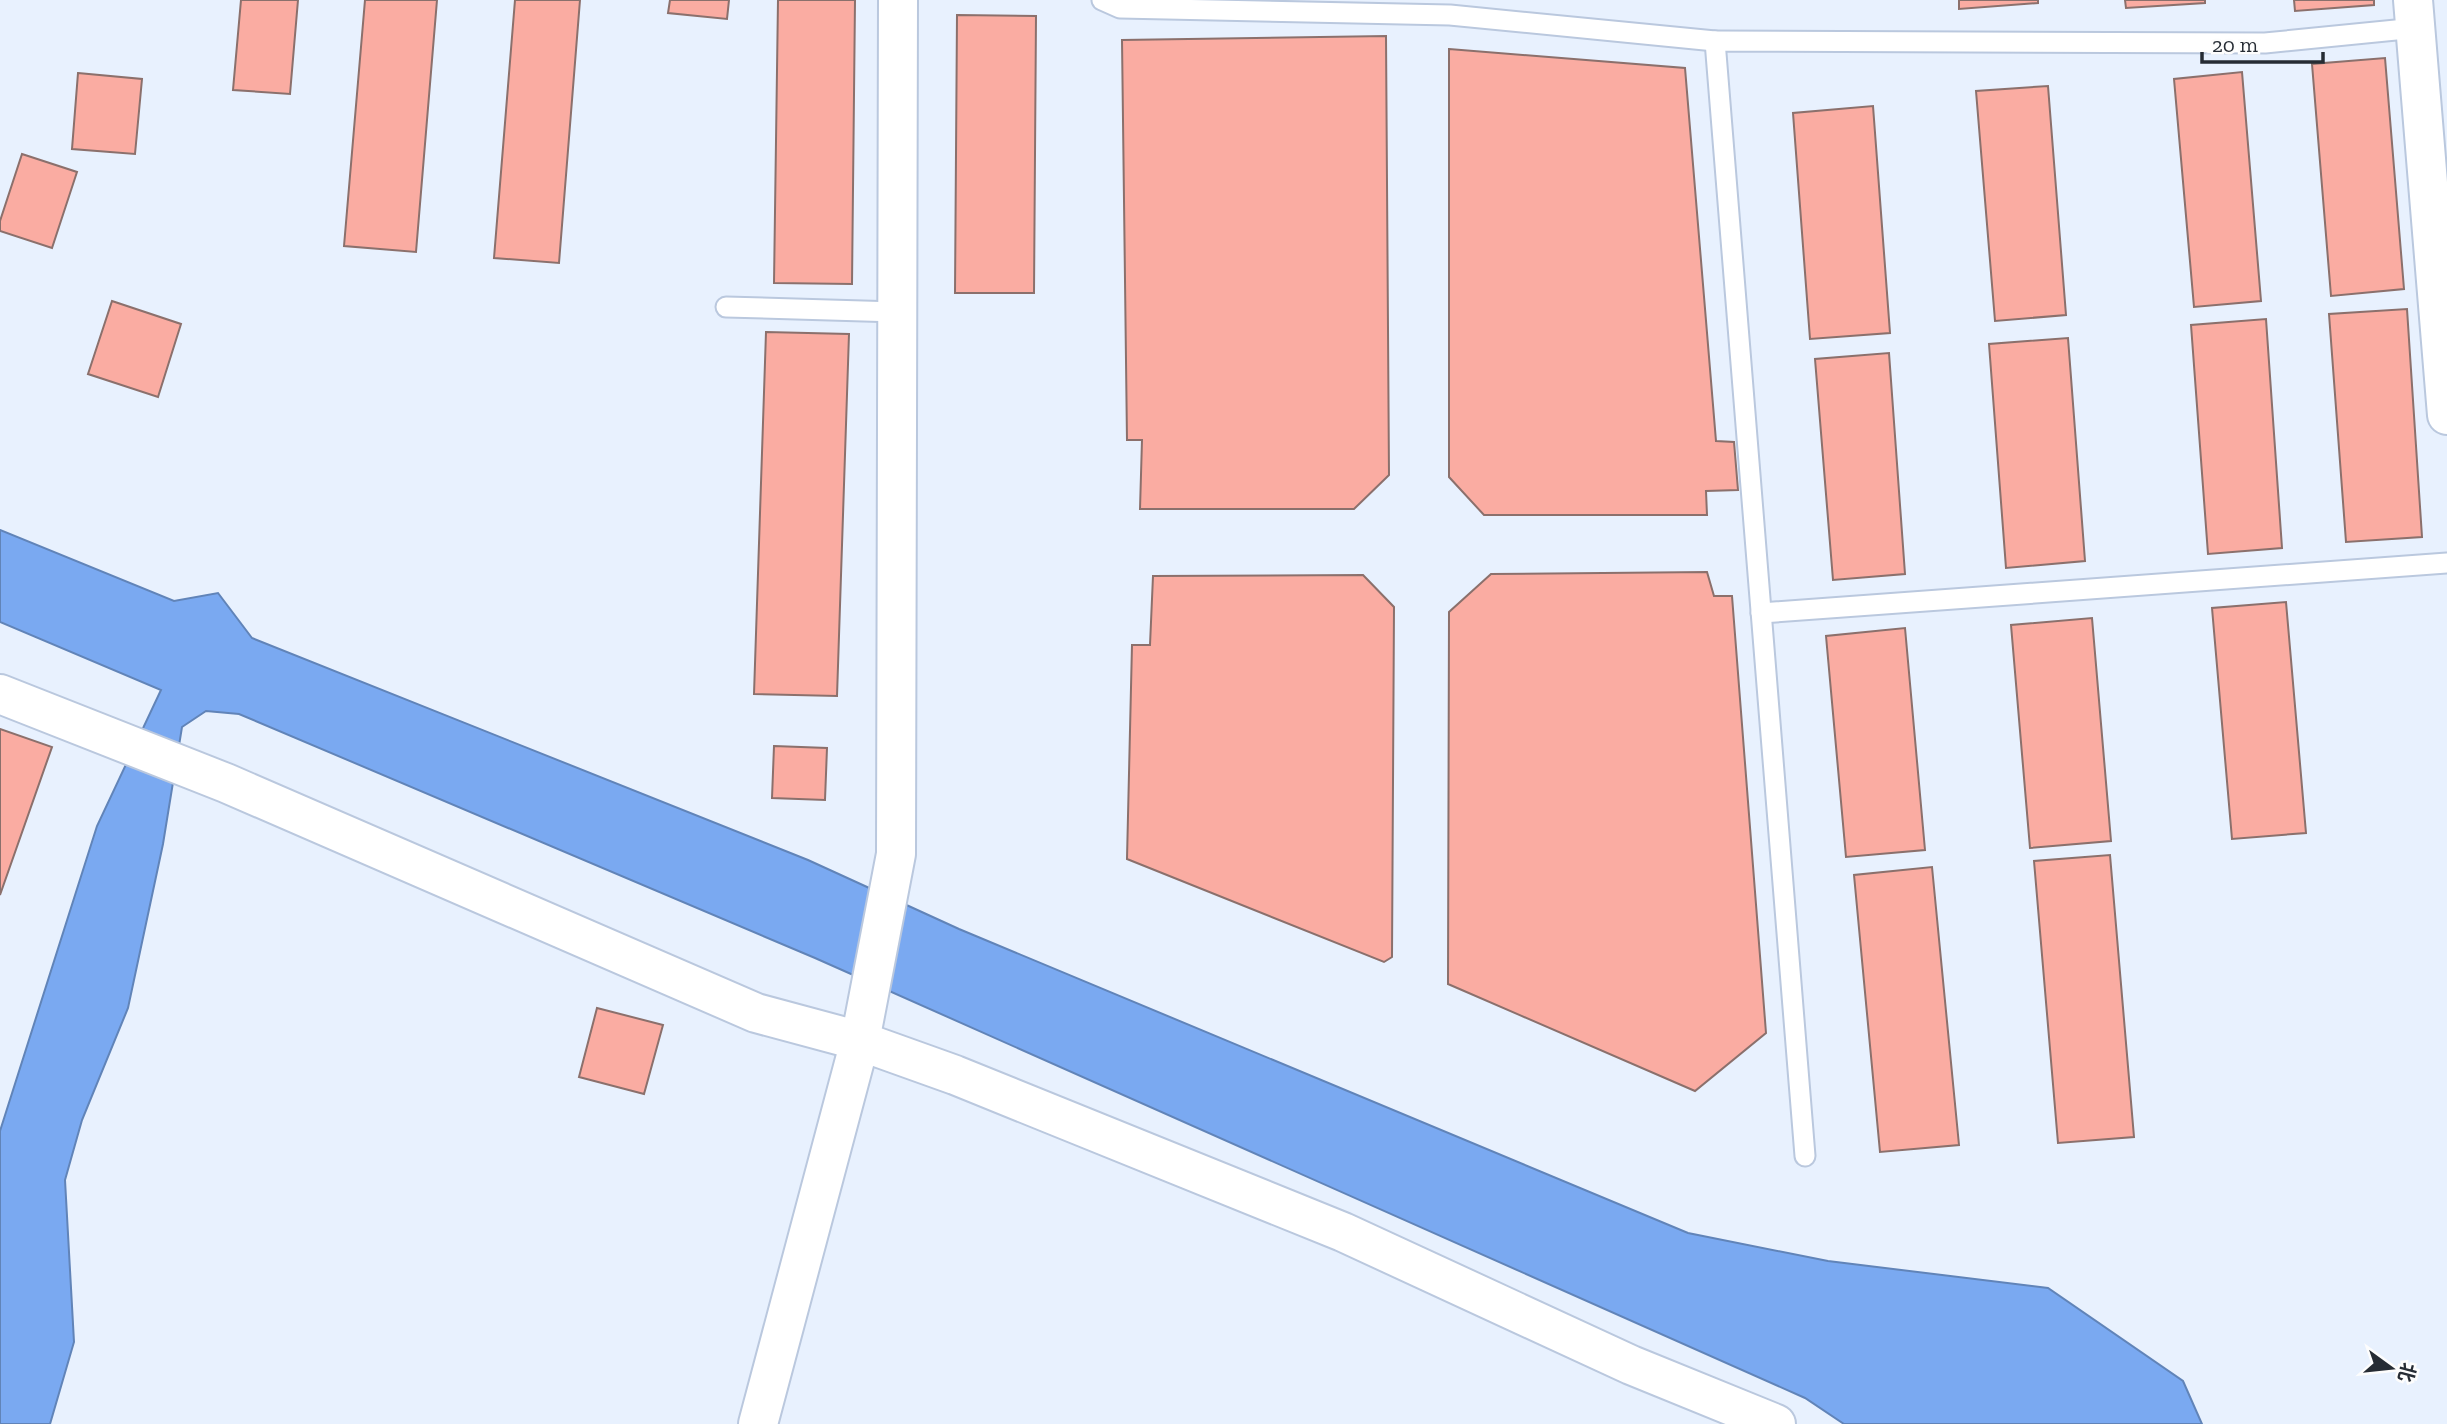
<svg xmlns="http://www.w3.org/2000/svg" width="2447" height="1424" font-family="'Zilla Slab','Noto Sans SC',serif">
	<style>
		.water { fill: #7aa9f1; stroke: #6184b8; stroke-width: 2 }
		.building { fill: #faaca2; stroke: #8b706c; stroke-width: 2 }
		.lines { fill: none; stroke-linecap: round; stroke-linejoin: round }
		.lane-casing { stroke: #bac8de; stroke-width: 23 }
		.street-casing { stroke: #bac8de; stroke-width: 42 }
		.secondary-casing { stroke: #bac8de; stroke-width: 42 }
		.lane { stroke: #fff; stroke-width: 19 }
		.street { stroke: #fff; stroke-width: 38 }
		.secondary { stroke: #fff; stroke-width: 38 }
	</style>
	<rect width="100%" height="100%" fill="#e8f1fe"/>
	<polygon class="water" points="0,530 174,601 218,593 252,638 808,860 959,929 1688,1233 1828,1261 2048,1288 2183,1381 2202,1424 1844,1424 1805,1398 815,958 239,714 206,711 182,727 163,844 128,1008 82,1120 65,1180 74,1342 50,1424 0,1424 0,1131 97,826 161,690 0,622"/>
	<g class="building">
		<polygon points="241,0 298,0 290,94 233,90"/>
		<polygon points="365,0 437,0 416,252 344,246"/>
		<polygon points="515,0 580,0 559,263 494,258"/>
		<polygon points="670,0 729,0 727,19 668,13"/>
		<polygon points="778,0 855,0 852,284 774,283"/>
		<polygon points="1959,0 2038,0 2038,3 1959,9"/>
		<polygon points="2125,0 2205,0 2205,3 2126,8"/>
		<polygon points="2294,0 2374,0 2374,5 2295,11"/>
		<polygon points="957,15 1036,16 1034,293 955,293"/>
		<polygon points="1386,36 1389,475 1354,509 1140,509 1142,440 1127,440 1122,40"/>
		<polygon points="1449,49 1685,68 1716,441 1734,442 1738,490 1706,491 1707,515 1484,515 1449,477"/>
		<polygon points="2385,58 2404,289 2331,296 2312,64"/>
		<polygon points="2242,72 2261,301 2194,307 2174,79"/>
		<polygon points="78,73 142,79 135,154 72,149"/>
		<polygon points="2048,86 2066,315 1995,321 1976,91"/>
		<polygon points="1873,106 1890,333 1810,339 1793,113"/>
		<polygon points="22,154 77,172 52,248 0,231 0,221"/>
		<polygon points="112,301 181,324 158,397 88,374"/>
		<polygon points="2407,309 2422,537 2346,542 2329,314"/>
		<polygon points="2266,319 2282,548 2208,554 2191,325"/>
		<polygon points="766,332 849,334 837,696 754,694"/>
		<polygon points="2068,338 2085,561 2006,568 1989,344"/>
		<polygon points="1889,353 1905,574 1833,580 1815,359"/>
		<polygon points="1707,572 1714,596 1732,596 1766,1033 1695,1091 1448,984 1449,612 1491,574"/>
		<polygon points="1363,575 1394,607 1392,957 1384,962 1127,859 1132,645 1150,645 1153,576"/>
		<polygon points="2286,602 2306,833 2232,839 2212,608"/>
		<polygon points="2092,618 2111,841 2030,848 2011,625"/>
		<polygon points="1905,628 1925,850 1846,857 1826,636"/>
		<polygon points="0,729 52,747 0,895"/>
		<polygon points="774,746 827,748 825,800 772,798"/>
		<polygon points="2110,855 2134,1137 2058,1143 2034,861"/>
		<polygon points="1932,867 1959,1145 1880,1152 1854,875"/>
		<polygon points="597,1008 663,1025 644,1094 579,1077"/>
	</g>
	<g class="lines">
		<g class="lane-casing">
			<g id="lane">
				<polyline points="1102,0 1120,8 1450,15 1715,41"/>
				<polyline points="726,307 897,312"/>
				<polyline points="1761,613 2447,563"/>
				<polyline points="1805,1156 1715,41 2265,43 2416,28"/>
			</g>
		</g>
		<g class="street-casing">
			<g id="street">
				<polyline points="2413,0 2447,415"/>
				<polyline points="0,694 226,783 756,1013 860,1041 955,1075 1343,1232 1631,1365 1776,1424"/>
			</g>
		</g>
		<g class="secondary-casing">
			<polyline id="secondary" points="758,1424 860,1041 896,854 898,0"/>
		</g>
		<use href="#lane" class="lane"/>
		<use href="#street" class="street"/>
		<use href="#secondary" class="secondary"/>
	</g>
	<g transform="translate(2391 1368) rotate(105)" stroke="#fdfdfd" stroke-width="5" paint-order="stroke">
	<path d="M0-5L12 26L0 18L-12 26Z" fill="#262c34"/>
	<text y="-10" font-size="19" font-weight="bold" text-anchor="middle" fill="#262c34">北</text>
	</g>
	<path d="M2202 52v10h121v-10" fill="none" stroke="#262c34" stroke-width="3.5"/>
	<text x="2212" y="52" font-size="21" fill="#262c34" stroke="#fdfdfd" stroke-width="5" paint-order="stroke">20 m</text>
</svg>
